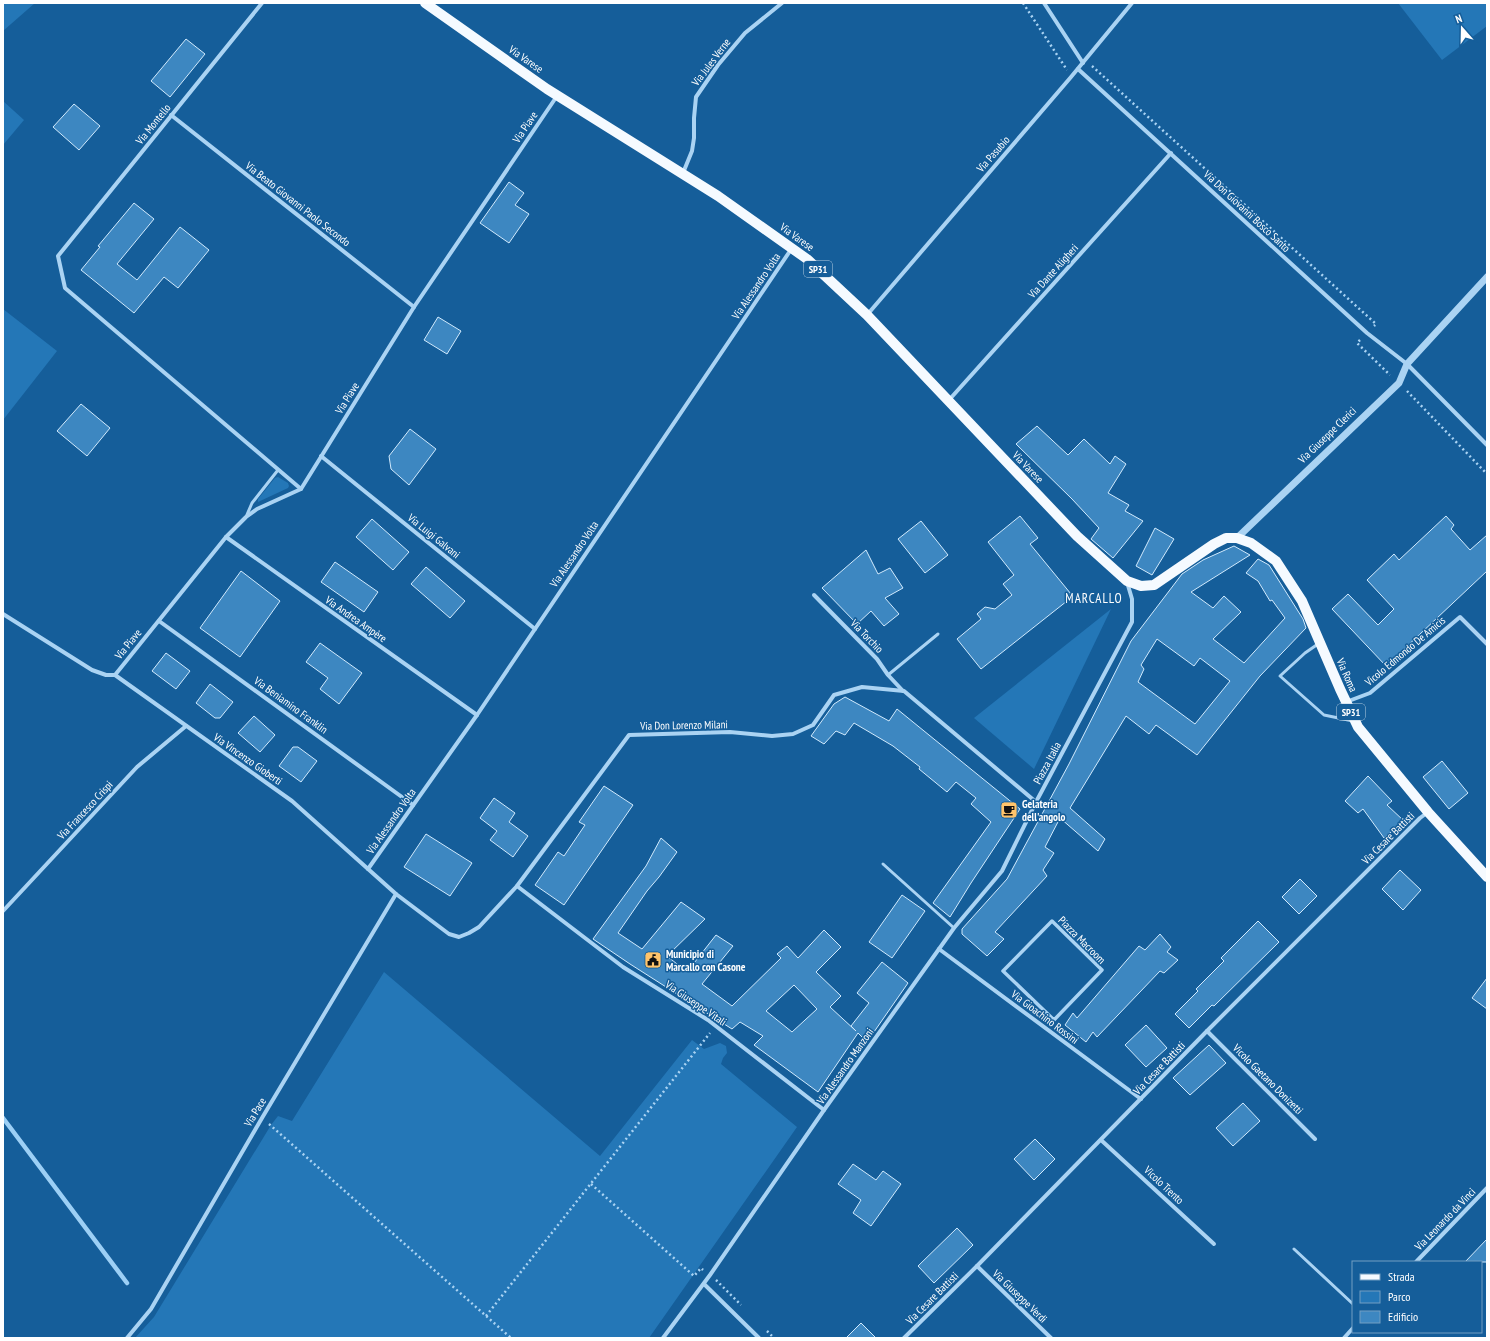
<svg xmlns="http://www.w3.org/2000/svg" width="1490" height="1341" font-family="'PT Sans Narrow',sans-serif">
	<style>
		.green { fill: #2477b7 }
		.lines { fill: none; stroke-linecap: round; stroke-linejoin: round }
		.stream { stroke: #9ccff5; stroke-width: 4.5 }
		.building { fill: #3d87c1; stroke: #d1eafd; fill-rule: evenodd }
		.path { stroke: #aad3f3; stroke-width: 2.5; stroke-dasharray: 2 3; stroke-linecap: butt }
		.service { stroke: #aad3f3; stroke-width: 3 }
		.pedestrian { stroke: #aad3f3; stroke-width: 3.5 }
		.minor { stroke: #aad3f3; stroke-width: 4 }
		.tertiary { stroke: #aad3f3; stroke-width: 7 }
		.primary { stroke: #f5faff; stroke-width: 10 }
		.labels { text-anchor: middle; stroke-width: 3; stroke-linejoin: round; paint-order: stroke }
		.shield { fill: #155e9a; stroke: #b9cfe1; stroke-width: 1 }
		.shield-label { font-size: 10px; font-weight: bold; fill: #fff }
		.street-label { font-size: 11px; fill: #fff; stroke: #155e9a }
		.poi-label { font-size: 11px; font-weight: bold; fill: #fff; stroke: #155e9a; text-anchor: start }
		.quarter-label { font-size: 13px; letter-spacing: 1px; fill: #fff; stroke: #155e9a }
	</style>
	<rect width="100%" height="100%" fill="#155e9a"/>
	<g class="green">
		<polygon points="3,3 35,3 3,31"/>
		<polygon points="1398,3 1487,3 1487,26 1442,60"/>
		<polygon points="3,101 24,120 3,145"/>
		<polygon points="3,309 57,351 3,420"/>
		<polygon points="278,477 288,483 289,486 288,488 258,502 258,499 275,478"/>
		<polygon points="1111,609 1034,769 974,718"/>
		<polygon points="384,972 600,1156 692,1040 704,1049 720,1043 726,1046 727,1053 723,1058 721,1064 797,1127 649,1338 135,1338 154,1317 271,1125 278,1116 292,1121"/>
	</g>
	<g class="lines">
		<polyline class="stream" points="3,1118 127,1283"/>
	</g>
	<g class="building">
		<polygon points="186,39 205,54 170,97 151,81"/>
		<polygon points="74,104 100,126 79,150 53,127"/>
		<polygon points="509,182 524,193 515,205 529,214 509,243 480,223"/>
		<polygon points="134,203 154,219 117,264 137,280 180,227 209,250 178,288 164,277 134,313 81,270 100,247 98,246"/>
		<polygon points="438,317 461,331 447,354 424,340"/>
		<polygon points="81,404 110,428 87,456 57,431"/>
		<polygon points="1037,426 1068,455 1084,439 1110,464 1115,456 1126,464 1108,493 1129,505 1125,511 1143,521 1113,558 1091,539 1099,528 1072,499 1016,444"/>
		<polygon points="410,429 436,449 409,485 391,469 389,456"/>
		<polygon points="1020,516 1038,538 1030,544 1071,594 1065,599 1067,601 981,669 957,639 981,619 977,614 985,607 995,609 1012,595 1003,584 1014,575 988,542"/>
		<polygon points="1446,516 1454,525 1451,529 1470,550 1487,535 1487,571 1386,666 1332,609 1348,594 1378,625 1394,609 1367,580 1394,554 1399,560"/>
		<polygon points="372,519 409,552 393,570 356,537"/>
		<polygon points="921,521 948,555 925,573 898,539"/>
		<polygon points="1155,528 1174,539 1152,575 1136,566"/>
		<path d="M1234,546l16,9 -59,37 22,16 11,-12 17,16 -28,27 31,24 41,-45 -13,-18 -2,1 -12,-20 -12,-8 12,-14 11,6 34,54 3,9 -46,48 -63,79 -41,-30 -7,9 -23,-18 -56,92 35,31 -7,12 -38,-33 -15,29 9,6 -11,17 4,6 -52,56 9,7 -17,17 -25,-22v-5l45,-50 62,-115 62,-123 51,-67 21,-14zM1157,639l37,27 6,-8 30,23 -35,43 -57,-42 6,-13 -3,-4z"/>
		<polygon points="866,550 878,574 890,568 903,588 885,598 899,614 884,626 871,611 857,624 822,588"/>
		<polygon points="335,562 378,592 364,612 321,582"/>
		<polygon points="426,567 465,601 450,618 411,584"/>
		<polygon points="241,571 280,601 240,657 200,628"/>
		<polygon points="320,643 362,673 339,704 320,689 328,678 306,662"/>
		<polygon points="166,653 190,671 176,689 152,671"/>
		<polygon points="210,684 233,702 220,718 215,718 196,703"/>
		<polygon points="845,697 889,721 897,709 1020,809 971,883 950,917 933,903 991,822 971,804 976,798 956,782 947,792 919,769 920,767 893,746 854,723 845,735 836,731 824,744 811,736 834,704"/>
		<polygon points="254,716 275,735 260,752 238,733"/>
		<polygon points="293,747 298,747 317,761 301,782 279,766"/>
		<polygon points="1442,761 1468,793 1449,809 1423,777"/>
		<polygon points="1368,776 1392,801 1387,805 1404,821 1384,838 1363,809 1358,813 1345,801"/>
		<polygon points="604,786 633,805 564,905 535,885 558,852 564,856 585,825 579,822"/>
		<polygon points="494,798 515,813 509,822 528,836 513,857 490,840 497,831 480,818"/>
		<polygon points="426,834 472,863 450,896 404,867"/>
		<path d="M661,838l16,14 -18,25 -12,14 -29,42 24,16 39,-47 24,17 -38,37 20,16 29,-37 17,11 -31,38 30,22 49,-48 -4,-4 10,-8 11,12 26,-28 17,17 -25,25 25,24 -11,11 26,24 -5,-5 18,-23 -12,-10 25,-31 26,21 -41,59 -9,-9 -40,59 -64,-47 9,-9 -23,-14 -8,7 -102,-65 -37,-25 53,-73zM794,985l23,24 -25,23 -26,-21z"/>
		<polygon points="1400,870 1421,890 1403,910 1382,889"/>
		<polygon points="1300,879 1317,896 1299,914 1282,897"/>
		<polygon points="902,895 925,911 892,958 869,942"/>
		<polygon points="1258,921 1279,942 1214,1006 1212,1005 1189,1028 1175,1014 1198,991 1196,989 1224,961 1221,958"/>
		<polygon points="1160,934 1171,947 1167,952 1178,960 1164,973 1160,971 1097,1037 1093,1032 1086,1042 1065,1025 1073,1013 1077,1018 1139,946 1145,950"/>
		<polygon points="1487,978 1487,1009 1472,998"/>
		<polygon points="1146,1025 1167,1048 1146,1067 1125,1045"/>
		<polygon points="1209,1045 1226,1063 1190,1095 1173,1078"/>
		<polygon points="1243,1103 1260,1121 1233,1146 1216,1128"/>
		<polygon points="1035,1139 1055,1159 1034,1180 1014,1159"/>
		<polygon points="853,1164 876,1180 883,1171 901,1184 871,1226 853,1213 861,1200 838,1184"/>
		<polygon points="957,1228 973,1245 934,1283 918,1266"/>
		<polygon points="1487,1239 1487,1262 1465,1262"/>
		<polygon points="861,1323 876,1338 846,1338"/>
	</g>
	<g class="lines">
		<g class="path">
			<polyline points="1023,3 1067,70"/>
			<polyline points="1092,66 1376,324 1374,326"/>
			<polyline points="1360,340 1357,343 1390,375"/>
			<polyline points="1407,391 1487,474"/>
			<polyline points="269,1124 511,1338"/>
			<polyline points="591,1184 694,1276 701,1268 703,1270"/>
			<polyline points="716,1280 741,1305"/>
			<polyline points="486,1316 710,1033"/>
			<polyline points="767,1331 774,1338"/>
		</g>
		<g class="service">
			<polyline points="246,517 252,503 278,470"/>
			<polyline points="1318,644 1305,653 1280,676 1324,715 1353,721"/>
			<polyline points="888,675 938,634"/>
			<polyline points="883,864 954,928"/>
			<polyline points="1294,1249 1353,1304"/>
		</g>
		<polygon class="pedestrian" points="1052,921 1102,970 1054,1020 1003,971"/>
		<g class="minor">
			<polyline points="262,3 58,256 65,288 301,489"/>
			<polyline points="1044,3 1083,63"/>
			<polyline points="1078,69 1367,333 1407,364 1487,445"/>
			<polyline points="171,115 414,307"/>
			<polyline points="683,173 692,151 694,138 694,118 696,97 718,65 745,33 782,3"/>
			<polyline points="867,315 1071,77 1132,3"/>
			<polyline points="949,400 1171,153"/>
			<polyline points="321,456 535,629"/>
			<polyline points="226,537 477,715"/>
			<polyline points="814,595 877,659 888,675 903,691"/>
			<polyline points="3,614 92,670 106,675 115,675 292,801 396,894 449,934 459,937 469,933 479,927 517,886 629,735 730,732 772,736 793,734 813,725 834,695 862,687 904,691 1036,802"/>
			<polyline points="159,621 413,805"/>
			<polyline points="115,675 226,537 246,517 257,509 301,489 414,307 557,96"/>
			<polyline points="1346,702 1370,693 1460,617 1487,644"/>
			<polyline points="368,869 477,715 792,248"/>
			<polyline points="517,886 623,967 708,1020 824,1110"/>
			<polyline points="3,911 137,767 186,726"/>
			<polyline points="939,949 1141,1099"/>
			<polyline points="1207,1031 1315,1139"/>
			<polyline points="1101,1140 1214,1244"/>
			<polyline points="1416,1262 1487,1188"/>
			<polyline points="977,1266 1051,1338"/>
			<polyline points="704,1284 759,1338"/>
			<polyline points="127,1338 151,1309 262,1118 396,894"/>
			<polyline points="663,1338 710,1275 824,1110 954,928 1002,871 1036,802 1132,622 1132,599 1127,582"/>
			<polyline points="904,1338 977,1266 1207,1031 1420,818 1428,812"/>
			<polyline points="1344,1338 1353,1328"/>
		</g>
		<polyline class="tertiary" points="1237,538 1399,383 1407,364 1487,277"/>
		<polyline class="primary" points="425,3 547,89 718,196 807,259 867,315 1077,536 1127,581 1141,586 1154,585 1214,544 1226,538 1237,538 1251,543 1276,561 1302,601 1340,689 1358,727 1428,812 1487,877"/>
	</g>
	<defs>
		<g id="cafe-square" transform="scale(0.9)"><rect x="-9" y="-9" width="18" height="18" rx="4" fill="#ffc46b" stroke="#155e9a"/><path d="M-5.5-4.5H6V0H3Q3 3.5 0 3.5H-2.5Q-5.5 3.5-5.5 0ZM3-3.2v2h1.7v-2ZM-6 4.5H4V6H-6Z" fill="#111"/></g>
		<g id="civic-square" transform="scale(0.9)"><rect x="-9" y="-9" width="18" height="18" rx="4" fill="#ffc46b" stroke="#155e9a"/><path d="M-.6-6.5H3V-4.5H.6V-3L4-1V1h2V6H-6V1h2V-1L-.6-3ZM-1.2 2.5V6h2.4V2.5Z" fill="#111"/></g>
	</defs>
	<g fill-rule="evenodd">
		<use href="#cafe-square" x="1009" y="810"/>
		<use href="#civic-square" x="653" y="960"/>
	</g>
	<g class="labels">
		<g class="shield">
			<rect x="804" y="261" width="28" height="16" rx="3"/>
			<rect x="1337" y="704" width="28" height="16" rx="3"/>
		</g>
		<g class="shield-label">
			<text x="818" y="273">SP31</text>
			<text x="1351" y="716">SP31</text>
		</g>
		<g class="street-label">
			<text transform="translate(526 59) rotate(35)" y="4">Via Varese</text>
			<text transform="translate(711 62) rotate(-53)" y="4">Via Jules Verne</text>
			<text transform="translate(153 124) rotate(-51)" y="4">Via Montello</text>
			<text transform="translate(525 127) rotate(-56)" y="4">Via Piave</text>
			<text transform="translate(993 154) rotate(-49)" y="4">Via Pasubio</text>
			<text transform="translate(298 204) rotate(38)" y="4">Via Beato Giovanni Paolo Secondo</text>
			<text transform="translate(1247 211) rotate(43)" y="4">Via Don Giovanni Bosco Santo</text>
			<text transform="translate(797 237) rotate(36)" y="4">Via Varese</text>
			<text transform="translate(1053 271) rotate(-48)" y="4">Via Dante Aligheri</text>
			<text transform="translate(756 286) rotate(-56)" y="4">Via Alessandro Volta</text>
			<text transform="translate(347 398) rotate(-58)" y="4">Via Piave</text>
			<text transform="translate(1327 435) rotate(-44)" y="4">Via Giuseppe Clerici</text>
			<text transform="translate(1028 467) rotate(46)" y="4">Via Varese</text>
			<text transform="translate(434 536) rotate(39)" y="4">Via Luigi Galvani</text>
			<text transform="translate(574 554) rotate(-56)" y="4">Via Alessandro Volta</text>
			<text transform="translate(356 619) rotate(35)" y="4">Via Andrea Ampère</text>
			<text transform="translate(867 636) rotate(46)" y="4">Via Torchio</text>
			<text transform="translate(128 644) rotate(-51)" y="4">Via Piave</text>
			<text transform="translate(1405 651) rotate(-40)" y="4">Vicolo Edmondo De Amicis</text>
			<text transform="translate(1347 675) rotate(66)" y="4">Via Roma</text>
			<text transform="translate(291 705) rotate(36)" y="4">Via Beniamino Franklin</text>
			<text transform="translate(684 725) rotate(-1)" y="4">Via Don Lorenzo Milani</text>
			<text transform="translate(248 759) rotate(35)" y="4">Via Vincenzo Gioberti</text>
			<text transform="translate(1047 763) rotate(-62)" y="4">Piazza Italia</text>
			<text transform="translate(85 810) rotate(-47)" y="4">Via Francesco Crispi</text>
			<text transform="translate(391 821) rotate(-55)" y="4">Via Alessandro Volta</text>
			<text transform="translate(1388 838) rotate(-45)" y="4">Via Cesare Battisti</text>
			<text transform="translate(1082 940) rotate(45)" y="4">Piazza Macroom</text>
			<text transform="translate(696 1003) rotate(34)" y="4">Via Giuseppe Vitali</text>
			<text transform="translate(1045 1017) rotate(37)" y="4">Via Gioachino Rossini</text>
			<text transform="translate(845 1066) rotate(-55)" y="4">Via Alessandro Manzoni</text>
			<text transform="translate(1159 1068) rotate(-46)" y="4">Via Cesare Battisti</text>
			<text transform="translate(1268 1079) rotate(45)" y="4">Vicolo Gaetano Donizetti</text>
			<text transform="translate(255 1112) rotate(-59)" y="4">Via Pace</text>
			<text transform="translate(1164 1185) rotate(43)" y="4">Vicolo Trento</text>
			<text transform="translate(1445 1219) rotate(-46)" y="4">Via Leonardo da Vinci</text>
			<text transform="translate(1020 1296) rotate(44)" y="4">Via Giuseppe Verdi</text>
			<text transform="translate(932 1298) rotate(-45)" y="4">Via Cesare Battisti</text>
		</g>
		<g class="poi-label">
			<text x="1022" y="808">Gelateria<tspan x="1022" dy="13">dell'angolo</tspan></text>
			<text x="666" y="958">Municipio di<tspan x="666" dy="13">Marcallo con Casone</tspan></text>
		</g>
		<g class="quarter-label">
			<text x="1094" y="603">MARCALLO</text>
		</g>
	</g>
	<rect width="1490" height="1341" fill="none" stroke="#ffffff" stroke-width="8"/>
	<rect x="1352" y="1261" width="130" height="72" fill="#155e9a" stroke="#739ec2"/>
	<rect x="1360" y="1274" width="20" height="6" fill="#f5faff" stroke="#739ec2"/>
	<text x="1388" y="1281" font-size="12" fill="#ffffff">Strada</text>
	<rect x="1360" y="1291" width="20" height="12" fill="#2477b7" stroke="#739ec2"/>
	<text x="1388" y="1301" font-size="12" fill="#ffffff">Parco</text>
	<rect x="1360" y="1311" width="20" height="12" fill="#3d87c1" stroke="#739ec2"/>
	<text x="1388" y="1321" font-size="12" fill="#ffffff">Edificio</text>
	<g transform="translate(1462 28) rotate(340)" stroke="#155e9a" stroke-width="3" paint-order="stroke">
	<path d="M0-3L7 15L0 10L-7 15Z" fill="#ffffff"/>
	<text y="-6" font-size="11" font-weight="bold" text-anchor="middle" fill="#ffffff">N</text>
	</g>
</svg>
